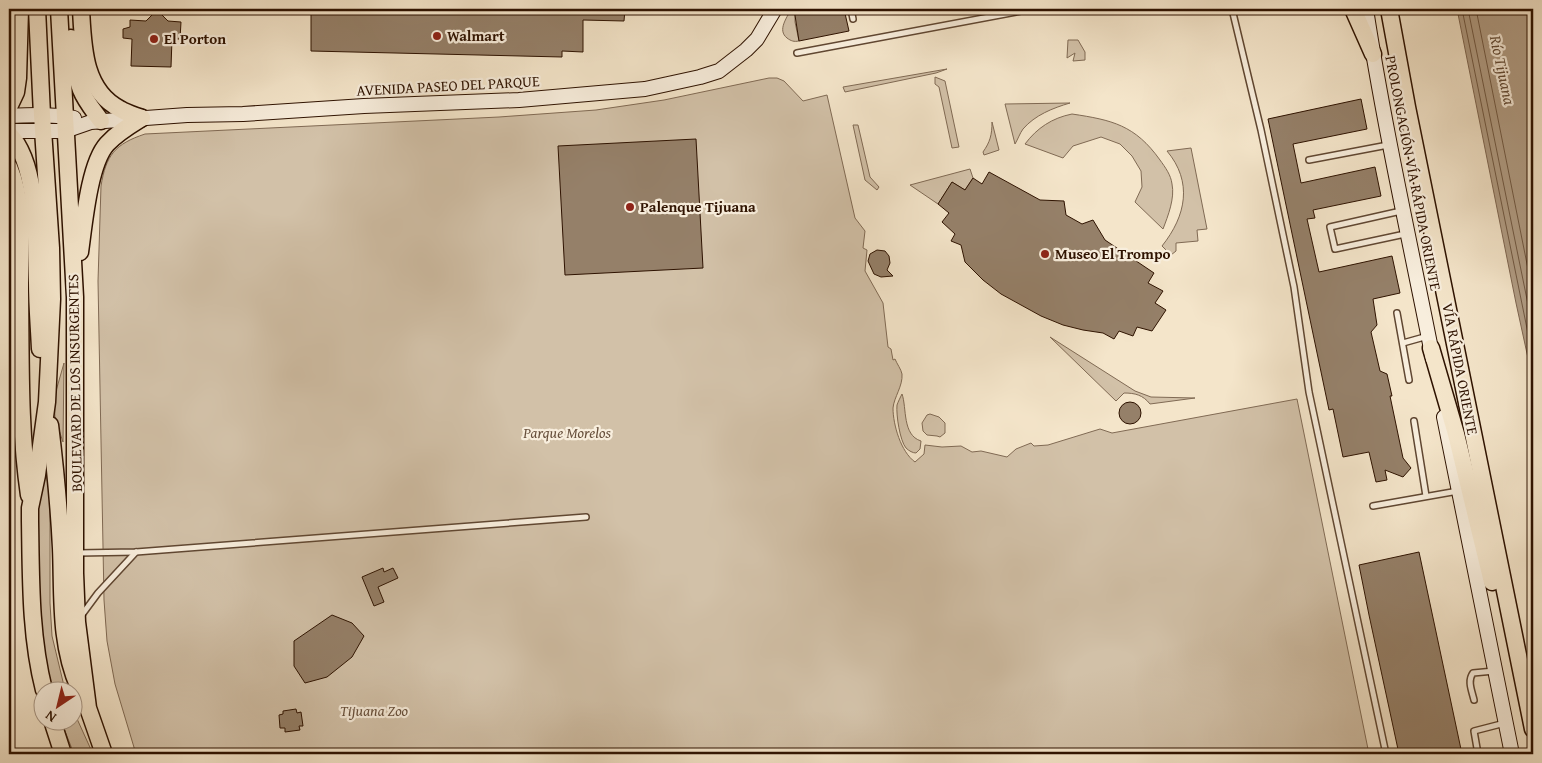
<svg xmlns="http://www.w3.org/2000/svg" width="1542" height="763" font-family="'Gentium Book Plus',serif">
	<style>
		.green { fill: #d2c1a8; stroke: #806a54 }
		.water { fill: #b19d85; stroke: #7d6550 }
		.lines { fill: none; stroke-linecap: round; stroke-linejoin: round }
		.shore { stroke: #705842; stroke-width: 1 }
		.building { fill: #958069; stroke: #2e1200 }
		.service-casing { stroke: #604732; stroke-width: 8 }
		.secondary-casing { stroke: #2e1200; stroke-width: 16 }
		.primary-casing { stroke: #2e1200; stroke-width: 19 }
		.trunk-casing { stroke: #2e1200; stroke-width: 19 }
		.service { stroke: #f8eedd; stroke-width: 5 }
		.secondary { stroke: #f8eedd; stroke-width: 14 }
		.primary { stroke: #f4e5ca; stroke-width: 16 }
		.trunk { stroke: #f4e5ca; stroke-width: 16 }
		.poi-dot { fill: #8f2418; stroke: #f8eedd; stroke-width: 2 }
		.labels { text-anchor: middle; stroke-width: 4.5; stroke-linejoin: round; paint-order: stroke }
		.poi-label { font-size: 15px; font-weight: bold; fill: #2e1200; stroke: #f8eedd; text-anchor: start }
		.street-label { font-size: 15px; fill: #2e1200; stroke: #f8eedd }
		.park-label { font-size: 15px; font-style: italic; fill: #674f3b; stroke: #f8eedd }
		.water-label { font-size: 16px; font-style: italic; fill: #624a35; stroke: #f8eedd }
	</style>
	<rect width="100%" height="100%" fill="#f4e5ca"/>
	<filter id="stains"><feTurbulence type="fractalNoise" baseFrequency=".004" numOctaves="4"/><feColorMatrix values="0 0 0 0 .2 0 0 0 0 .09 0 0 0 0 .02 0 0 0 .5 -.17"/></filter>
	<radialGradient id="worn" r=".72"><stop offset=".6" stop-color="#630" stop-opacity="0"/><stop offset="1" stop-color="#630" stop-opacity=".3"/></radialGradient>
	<g class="green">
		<path d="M791,9h4v13l4,19c-5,1 -8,0 -12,-3 -10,-8 0,-20 4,-29z"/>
		<polygon points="1068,40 1078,40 1085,52 1085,60 1073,61 1075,53 1067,58"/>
		<polygon points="947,69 936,73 845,92 843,87"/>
		<polygon points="935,77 945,81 959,147 952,148 939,87 935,84"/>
		<path d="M769,78h8l7,3 19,20 24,-6 28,123 10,13 -2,17 4,2 -2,21 18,32 5,44 3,2 2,11 2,-1c2,5 6,10 7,15 1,12 -8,23 -9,34 0,17 8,44 22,54l9,-8 1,-9 17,2 19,-1 11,6 9,-1 26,6 9,-8 15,-6 3,3 14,-1 52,-16 12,4 185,-34 72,355h-1233l-21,-70 -8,-43 -3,-41 -6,-319 3,-95c5,-31 14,-42 44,-52l354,-17 97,-7 68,-10z"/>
		<path d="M1070,103c-17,5 -35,12 -47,26 -3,4 -5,10 -8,15l-10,-40z"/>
		<path d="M1072,114c40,6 63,11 88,46 5,7 11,15 12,24 3,14 -4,32 -9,45l-28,-27 7,-15 -1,-16 -9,-15 -12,-12 -19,-7 -28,9 -10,12 -38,-14c12,-16 27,-26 47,-30z"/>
		<path d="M992,122l7,28 -15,5 -1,-3c7,-10 9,-17 9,-30z"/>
		<polygon points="853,125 858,125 870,177 879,187 877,190 865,180"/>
		<path d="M1191,148l16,81 -10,1 1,11 -22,2v8l-5,4 -9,-9c24,-30 31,-64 5,-95z"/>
		<polygon points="970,169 973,178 965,190 952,182 938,204 910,185"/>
		<path d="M1050,337l85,54 16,6 44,1 -45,6c-7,-9 -15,-11 -26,-11l-8,8z"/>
		<polygon points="64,363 63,442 55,418 54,398"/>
		<path d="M902,394c5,14 0,41 19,47l-1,8 -4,4c-3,0 -7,-2 -10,-5 -6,-7 -10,-33 -9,-43 1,-3 3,-7 5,-11z"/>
		<polygon points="930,414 939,417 945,423 945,433 940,437 937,436 927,435 923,431 922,423 927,415"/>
		<polygon points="45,467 50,496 50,603 52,636 65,690 52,690 42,642 37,563 38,507"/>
		<polygon points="73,710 93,754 74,754 61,721 72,720"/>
	</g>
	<polygon class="water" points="1457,9 1531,9 1533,21 1533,381 1516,303"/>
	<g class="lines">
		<g class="shore">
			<polyline points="1462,9 1533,358"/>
			<polyline points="1468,9 1533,329"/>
			<polyline points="1476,9 1533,294"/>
		</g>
	</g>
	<g class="building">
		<polygon points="311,9 625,9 624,21 583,20 583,52 562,51 562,57 311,51"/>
		<polygon points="794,9 844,9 849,31 799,41"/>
		<polygon points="157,10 168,21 181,22 180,39 172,39 171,67 131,66 132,39 123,38 123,29 130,27 130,20 146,21"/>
		<polygon points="1361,99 1367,129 1293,144 1301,183 1375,167 1381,196 1313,210 1315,218 1307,219 1319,272 1392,256 1400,293 1373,299 1377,325 1371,332 1380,371 1387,374 1392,396 1390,396 1403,458 1411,468 1403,477 1385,470 1387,480 1376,482 1369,452 1343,457 1333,409 1329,410 1268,119"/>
		<polygon points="696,139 703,268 565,275 558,146"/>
		<polygon points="989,172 1040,200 1064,201 1066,215 1082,224 1093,220 1105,240 1154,273 1148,283 1163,291 1155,303 1166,310 1152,331 1137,327 1133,336 1119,331 1114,339 1103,333 1083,330 1063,325 1041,316 1001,294 983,280 965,262 961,245 951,241 955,234 942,222 949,213 938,204 952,182 965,190 973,178 982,184"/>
		<polygon points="877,250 885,251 889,256 890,263 887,270 893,276 881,277 874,274 868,261 870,254"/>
		<circle cx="1130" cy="413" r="11"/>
		<polygon points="1419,552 1462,754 1399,754 1369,615 1359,565"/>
		<polygon points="383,568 384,572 393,568 398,578 378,587 384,602 374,606 362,577"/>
		<polygon points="332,615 352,623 364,636 352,657 327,677 305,683 294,666 294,641"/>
		<polygon points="296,709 297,713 301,712 303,726 299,726 300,730 285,732 285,728 280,728 279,715 283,714 283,711"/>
	</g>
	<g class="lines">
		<g class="service-casing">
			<g id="service">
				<polyline points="851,9 853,19"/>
				<polyline points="1232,9 1261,130 1294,287 1309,392 1386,754"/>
				<polyline points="797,53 1032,9"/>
				<polyline points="1309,160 1388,145"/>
				<polyline points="1401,211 1330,227 1335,249 1405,234"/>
				<polyline points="1397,313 1409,380"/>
				<polyline points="1403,343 1428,336"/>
				<polyline points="1414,421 1426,496"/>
				<polyline points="1373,506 1458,491"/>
				<polyline points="78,553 136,552 586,517"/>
				<polyline points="81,616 98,593 136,552"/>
				<path d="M1474,700c-2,-9 -7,-19 -1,-27l21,-2"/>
				<polyline points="1478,754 1474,731 1505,723"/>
			</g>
		</g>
		<g class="secondary-casing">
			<g id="secondary">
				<path d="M1366,9c18,117 44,233 67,350"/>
				<path d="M9,116c21,-1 44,-2 65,2"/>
				<polyline points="9,131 65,131 91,122 187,115 243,114 364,106 519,100 645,89 700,77 719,71 746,50 757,39 775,9"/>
				<polyline points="1444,417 1512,754"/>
			</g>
		</g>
		<g class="primary-casing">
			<g id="primary">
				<path d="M37,9l5,106 9,133 1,51 -5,103 -10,73 -7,33v13c1,57 0,114 14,169"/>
				<polyline points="59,9 75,297 75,573 77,622 88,708 104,754"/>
				<path d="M81,9c2,36 2,81 39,100 6,4 14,6 22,9"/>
				<polyline points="1353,9 1373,54"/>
				<path d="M71,38c2,18 4,36 10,52 5,12 13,21 20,31"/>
				<polyline points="9,107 16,92 18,78 20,9"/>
				<path d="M9,134c30,30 27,108 28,149 0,22 2,44 3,66"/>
				<path d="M9,167c16,37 11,84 11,124 1,68 -1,136 9,204"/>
				<path d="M80,252c4,-28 9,-88 27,-108 10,-11 22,-18 35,-26"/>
				<path d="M50,425c5,41 9,82 11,123 2,47 -2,95 18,140"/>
				<polyline points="52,720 63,754"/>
			</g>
		</g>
		<g class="trunk-casing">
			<g id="trunk">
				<polyline points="1389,9 1407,107 1533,729"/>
				<polyline points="1431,348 1456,434 1492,582"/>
			</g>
		</g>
		<use href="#service" class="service"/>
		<use href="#secondary" class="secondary"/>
		<use href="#primary" class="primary"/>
		<use href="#trunk" class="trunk"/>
	</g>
	<g class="poi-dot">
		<circle cx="437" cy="36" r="5"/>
		<circle cx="154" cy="39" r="5"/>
		<circle cx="630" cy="207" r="5"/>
		<circle cx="1045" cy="254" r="5"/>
	</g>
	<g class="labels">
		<g class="poi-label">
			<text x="447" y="41">Walmart</text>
			<text x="164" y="44">El Porton</text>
			<text x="640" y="212">Palenque Tijuana</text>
			<text x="1055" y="259">Museo El Trompo</text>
		</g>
		<g class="street-label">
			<text transform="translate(448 86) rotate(-3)" y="5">AVENIDA PASEO DEL PARQUE</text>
			<text transform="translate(1413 173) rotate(79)" y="5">PROLONGACIÓN VÍA RÁPIDA ORIENTE</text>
			<text transform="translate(1460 369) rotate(79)" y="5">VÍA RÁPIDA ORIENTE</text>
			<text transform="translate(75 383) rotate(-91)" y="5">BOULEVARD DE LOS INSURGENTES</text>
		</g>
		<g class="park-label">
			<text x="567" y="438">Parque Morelos</text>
			<text x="374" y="716">Tijuana Zoo</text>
		</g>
		<g class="water-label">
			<text transform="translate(1503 70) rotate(78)" y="6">Río Tijuana</text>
		</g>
	</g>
	<rect width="1542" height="763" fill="none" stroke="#f4e5ca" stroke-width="30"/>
	<rect x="10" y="10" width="1522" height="743" fill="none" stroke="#2e1200" stroke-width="2.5"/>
	<rect x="15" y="15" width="1512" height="733" fill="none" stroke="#2e1200"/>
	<g transform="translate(58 706) rotate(215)"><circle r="24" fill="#f8eedd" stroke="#a79685"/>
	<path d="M0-4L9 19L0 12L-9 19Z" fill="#8f2418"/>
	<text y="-8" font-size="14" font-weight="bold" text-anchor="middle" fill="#2e1200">N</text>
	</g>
	<rect width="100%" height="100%" filter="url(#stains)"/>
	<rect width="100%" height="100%" fill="url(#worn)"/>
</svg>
